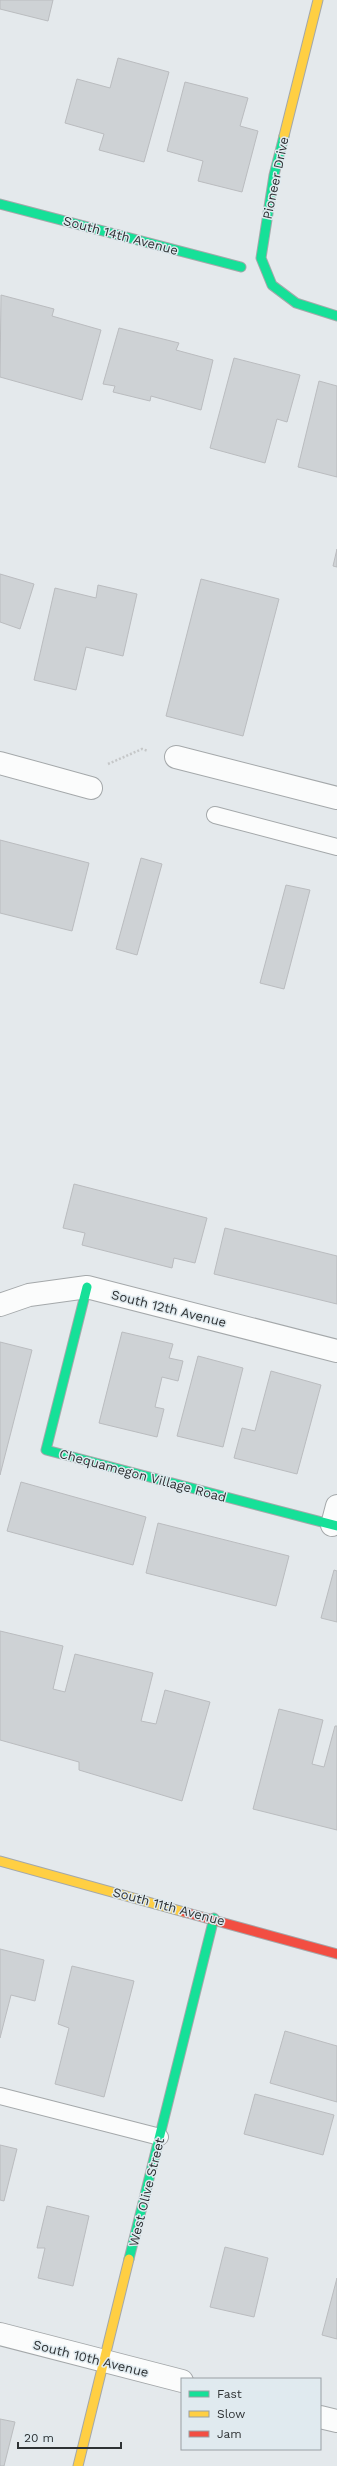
<svg xmlns="http://www.w3.org/2000/svg" width="337" height="2466" font-family="'Work Sans',sans-serif">
	<style>
		.building { fill: #ced2d5; stroke: #babcbf }
		.lines { fill: none; stroke-linecap: round; stroke-linejoin: round }
		.lane-casing { stroke: #a4a8aa; stroke-width: 18 }
		.street-casing { stroke: #a4a8aa; stroke-width: 24 }
		.fast-casing { stroke: #a4a8aa; stroke-width: 11 }
		.slow-casing { stroke: #a4a8aa; stroke-width: 11 }
		.jam-casing { stroke: #a4a8aa; stroke-width: 11 }
		.path { stroke: #c5c7c8; stroke-width: 2.5; stroke-dasharray: 2 2; stroke-linecap: butt }
		.lane { stroke: #fbfcfc; stroke-width: 16 }
		.street { stroke: #fbfcfc; stroke-width: 22 }
		.fast { stroke: #16e098; stroke-width: 9 }
		.slow { stroke: #ffcf43; stroke-width: 9 }
		.jam { stroke: #f24e42; stroke-width: 9 }
		.labels { text-anchor: middle; stroke-width: 3; stroke-linejoin: round; paint-order: stroke }
		.street-label { font-size: 13px; fill: #2e3234; stroke: #e0eaef }
	</style>
	<rect width="100%" height="100%" fill="#e4e9ec"/>
	<g class="building">
		<polygon points="0,0 53,0 48,21 0,9"/>
		<polygon points="118,58 169,72 144,162 99,150 104,134 65,123 77,79 110,88"/>
		<polygon points="185,82 248,98 240,126 258,131 242,192 198,181 203,161 167,151"/>
		<polygon points="1,295 54,309 52,316 101,330 82,400 0,377"/>
		<polygon points="119,328 179,343 176,350 213,360 201,410 151,396 150,401 113,392 115,386 103,384"/>
		<polygon points="234,358 300,375 287,422 277,419 265,463 210,448"/>
		<polygon points="319,381 337,386 337,477 298,467"/>
		<polygon points="337,549 337,567 333,566"/>
		<polygon points="0,574 34,584 20,629 0,622"/>
		<polygon points="201,579 279,599 243,736 166,716"/>
		<polygon points="98,585 137,594 123,656 86,647 76,690 34,680 55,588 96,598"/>
		<polygon points="0,840 89,863 72,931 0,913"/>
		<polygon points="141,858 162,864 137,955 116,949"/>
		<polygon points="286,885 310,890 284,989 260,983"/>
		<polygon points="74,1184 207,1218 195,1263 174,1258 172,1268 82,1245 85,1233 63,1228"/>
		<polygon points="225,1228 337,1256 337,1304 214,1274"/>
		<polygon points="122,1332 173,1344 169,1358 183,1361 178,1381 162,1377 155,1407 164,1409 157,1437 99,1423"/>
		<polygon points="0,1342 32,1350 0,1475"/>
		<polygon points="198,1356 243,1368 223,1447 177,1436"/>
		<polygon points="271,1371 321,1385 297,1474 234,1458 242,1428 255,1431"/>
		<polygon points="21,1482 146,1517 133,1565 7,1531"/>
		<polygon points="158,1523 289,1556 276,1606 146,1573"/>
		<polygon points="334,1570 337,1571 337,1622 321,1618"/>
		<polygon points="0,1631 63,1646 53,1689 65,1692 75,1654 153,1673 141,1721 156,1724 165,1690 210,1702 182,1801 79,1770 79,1762 0,1740"/>
		<polygon points="279,1709 323,1720 312,1764 324,1767 335,1726 337,1726 337,1830 253,1809"/>
		<polygon points="0,1949 44,1960 35,2001 11,1995 0,2038"/>
		<polygon points="72,1966 134,1981 104,2097 55,2084 69,2028 58,2024"/>
		<polygon points="285,2031 337,2046 337,2102 270,2083"/>
		<polygon points="255,2094 334,2115 323,2155 244,2134"/>
		<polygon points="0,2145 17,2149 4,2201 0,2200"/>
		<polygon points="47,2206 89,2216 73,2286 38,2278 45,2248 37,2248"/>
		<polygon points="225,2247 268,2258 254,2317 210,2307"/>
		<polygon points="337,2278 337,2339 322,2335"/>
		<polygon points="0,2419 15,2422 4,2466 0,2466"/>
	</g>
	<g class="lines">
		<g class="lane-casing">
			<g id="lane">
				<polyline points="215,815 337,847"/>
				<polyline points="0,2096 160,2137"/>
			</g>
		</g>
		<g class="street-casing">
			<g id="street">
				<polyline points="176,757 337,798"/>
				<polyline points="0,763 91,788"/>
				<polyline points="0,1305 29,1295 87,1287 337,1351"/>
				<polyline points="332,1525 337,1506"/>
				<polyline points="0,2334 182,2381"/>
				<polyline points="320,2417 337,2421"/>
			</g>
		</g>
		<g class="fast-casing">
			<g id="fast">
				<polyline points="284,136 274,175 261,258 272,285 296,303 337,316"/>
				<polyline points="0,204 241,267"/>
				<polyline points="87,1287 46,1450 337,1526"/>
				<polyline points="129,2259 214,1918"/>
			</g>
		</g>
		<g class="slow-casing">
			<g id="slow">
				<polyline points="284,136 318,0"/>
				<polyline points="0,1861 184,1912"/>
				<polyline points="78,2466 129,2259"/>
			</g>
		</g>
		<g class="jam-casing">
			<polyline id="jam" points="184,1912 337,1954"/>
		</g>
		<polyline class="path" points="108,764 142,749 148,751"/>
		<use href="#lane" class="lane"/>
		<use href="#street" class="street"/>
		<use href="#fast" class="fast"/>
		<use href="#slow" class="slow"/>
		<use href="#jam" class="jam"/>
	</g>
	<g class="labels">
		<g class="street-label">
			<text transform="translate(275 178) rotate(-78)" y="5">Pioneer Drive</text>
			<text transform="translate(121 235) rotate(15)" y="5">South 14th Avenue</text>
			<text transform="translate(169 1308) rotate(14)" y="5">South 12th Avenue</text>
			<text transform="translate(143 1475) rotate(15)" y="5">Chequamegon Village Road</text>
			<text transform="translate(169 1906) rotate(15)" y="5">South 11th Avenue</text>
			<text transform="translate(146 2192) rotate(-76)" y="5">West Olive Street</text>
			<text transform="translate(91 2358) rotate(14)" y="5">South 10th Avenue</text>
		</g>
	</g>
	<rect x="181" y="2378" width="140" height="72" fill="#e0eaef" stroke="#99a0a4"/>
	<rect x="189" y="2391" width="20" height="6" fill="#16e098" stroke="#99a0a4"/>
	<text x="217" y="2398" font-size="12" fill="#2e3234">Fast</text>
	<rect x="189" y="2411" width="20" height="6" fill="#ffcf43" stroke="#99a0a4"/>
	<text x="217" y="2418" font-size="12" fill="#2e3234">Slow</text>
	<rect x="189" y="2431" width="20" height="6" fill="#f24e42" stroke="#99a0a4"/>
	<text x="217" y="2438" font-size="12" fill="#2e3234">Jam</text>
	<path d="M18 2442v6h103v-6" fill="none" stroke="#2e3234" stroke-width="2"/>
	<text x="24" y="2442" font-size="12" fill="#2e3234" stroke="#e0eaef" stroke-width="3" paint-order="stroke">20 m</text>
</svg>
